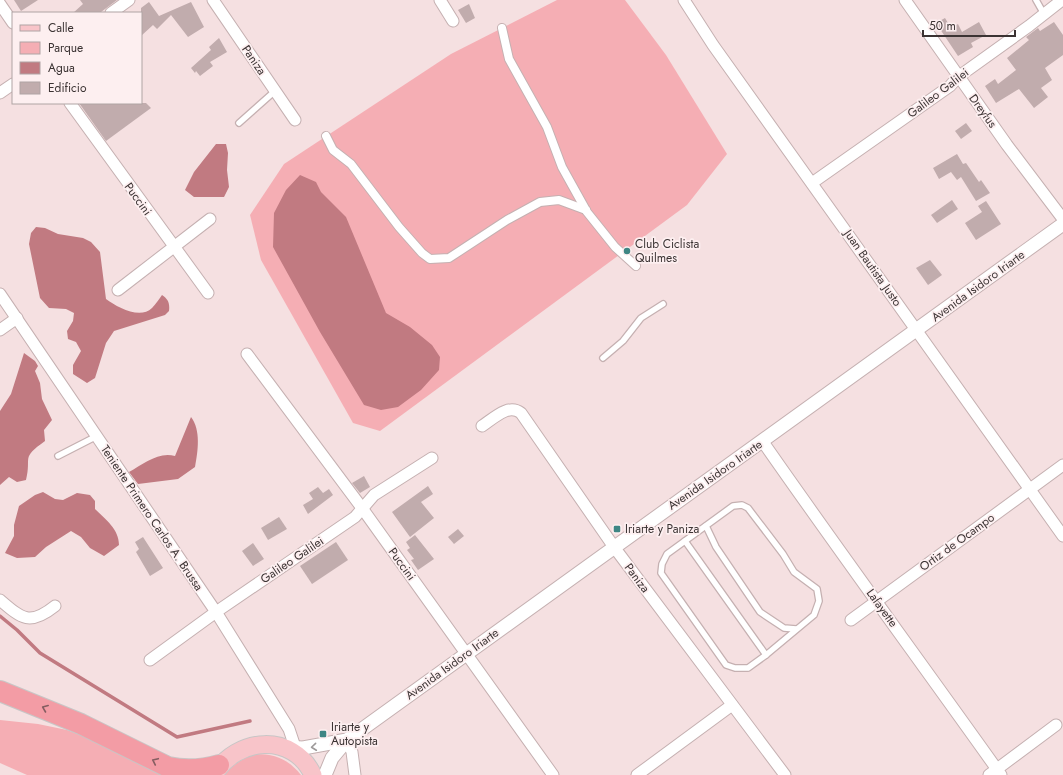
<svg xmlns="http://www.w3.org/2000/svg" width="1063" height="775" font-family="Jost,sans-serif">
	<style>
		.green { fill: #f5aeb4 }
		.water { fill: #c17a81 }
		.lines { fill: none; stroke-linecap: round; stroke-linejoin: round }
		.stream { stroke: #c17a81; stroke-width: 3.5 }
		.building { fill: #c1acad }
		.service-casing { stroke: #c5b0b1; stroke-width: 8 }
		.pedestrian-casing { stroke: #c5b0b1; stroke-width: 10 }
		.minor-casing { stroke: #c5b0b1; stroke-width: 13 }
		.tertiary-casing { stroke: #c5b0b1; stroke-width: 15 }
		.primary-casing { stroke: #c8c6c6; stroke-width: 19 }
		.motorway-casing { stroke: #c8c6c6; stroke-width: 22 }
		.service { stroke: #fff; stroke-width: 5.5 }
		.pedestrian { stroke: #fff; stroke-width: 8 }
		.minor { stroke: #fff; stroke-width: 11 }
		.tertiary { stroke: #fff; stroke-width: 13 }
		.primary { stroke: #f8c4c9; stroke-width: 17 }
		.motorway { stroke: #f39ca5; stroke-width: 20 }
		.oneway { stroke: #855d61 }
		.oneway2 { stroke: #9d9999 }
		.poi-dot { fill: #3e8684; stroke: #fdeff0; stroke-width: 1.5 }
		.labels { text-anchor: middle; stroke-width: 3.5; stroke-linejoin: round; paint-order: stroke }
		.street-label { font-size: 12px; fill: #3b3333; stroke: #fdeff0 }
		.poi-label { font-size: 12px; fill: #3b3333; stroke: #fdeff0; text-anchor: start }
	</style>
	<rect width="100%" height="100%" fill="#f5e0e1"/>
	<g class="green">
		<polygon points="557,0 625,0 666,55 727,154 687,205 380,431 353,423 261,260 250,215 284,164 451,54"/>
		<polygon points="0,720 38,724 67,730 194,775 27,775 0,763"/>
		<path d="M256,754c20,0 33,6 45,21h-77c10,-11 18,-17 32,-21z"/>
	</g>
	<g class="water">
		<polygon points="216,144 226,144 228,153 227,170 229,187 224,197 194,197 185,190 194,172"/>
		<polygon points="300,175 316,182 321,192 346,217 386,313 410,327 432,345 440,357 439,370 421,390 398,407 381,410 364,405 320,332 273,247 274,213 286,190"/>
		<path d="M36,227l9,1 13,6 25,4 8,4 9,10 6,47c11,8 34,21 46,9 4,-4 7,-9 10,-13 6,4 8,8 7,16l-4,4 -51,16 -8,12 -11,35 -8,5 -14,-9v-9l8,-14 -5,-9 -8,-3 -1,-8 6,-10 1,-8 -8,-4 -17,-1 -9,-10 -11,-54 2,-11z"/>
		<path d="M24,353l11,8 3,5 -3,5 5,12 2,16 10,21 -8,10 1,11c-25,18 -13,15 -19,39l-9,2 -8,-5 -9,8v-74l11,-17z"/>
		<path d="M191,417c10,13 7,34 4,50l-17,12 -40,5 -9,-12c14,-8 30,-21 46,-16z"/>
		<path d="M43,492l12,7 8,1 14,-7 13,2 5,6v8c11,11 24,20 24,36l-15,11 -14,-8 -9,-11 -10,-6 -25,16 -11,10 -18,1 -12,-5 9,-17v-11l5,-19 16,-11z"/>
	</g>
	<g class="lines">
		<polyline class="stream" points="0,616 17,630 40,653 177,737 250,721"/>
	</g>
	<g class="building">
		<polygon points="14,0 38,0 21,11"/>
		<polygon points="80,0 117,0 101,12 73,13 83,4"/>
		<polygon points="149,2 159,16 191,2 204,27 188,37 171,15 157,29 153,25 141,36 141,8"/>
		<polygon points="469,4 475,18 466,23 458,10"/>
		<polygon points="945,18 951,28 958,24 962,32 979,22 986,35 971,43 973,47 958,56 936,23"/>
		<polygon points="1054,22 1063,35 1063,55 1045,68 1052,80 1041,88 1048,97 1034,108 1019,89 996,103 985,86 995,79 998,84 1016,70 1007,58 1029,40 1026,37 1038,28 1040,31"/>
		<polygon points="219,38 227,52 210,62 213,66 200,76 196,71 195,73 191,68 211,50 209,47"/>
		<polygon points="79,103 146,103 151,108 106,141"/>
		<polygon points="966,123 972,131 961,139 955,131"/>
		<polygon points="957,154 963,164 966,163 979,182 981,180 990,193 976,201 961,177 957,180 951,172 939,179 933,168"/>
		<polygon points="952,200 958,209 937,223 931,215"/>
		<polygon points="986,201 1001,224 976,240 965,223 982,212 978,206"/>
		<polygon points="930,260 942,275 928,285 916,268"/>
		<polygon points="364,476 370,487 360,493 352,483"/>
		<polygon points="428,486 433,494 421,502 434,518 410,537 392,512"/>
		<polygon points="318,487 323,493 329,489 333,495 308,514 303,505 313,499 309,493"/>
		<polygon points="279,517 287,529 268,540 261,528"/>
		<polygon points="458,529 464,536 454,544 448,537"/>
		<polygon points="415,535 434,559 418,570 411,560 414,559 407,550 410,548 406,542"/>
		<polygon points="143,537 163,568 150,576 136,552 139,549 135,542"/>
		<polygon points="336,542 348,560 312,584 300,566"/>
		<polygon points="253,543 264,559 253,566 242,551"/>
	</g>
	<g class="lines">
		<g class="service-casing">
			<g id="service">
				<polyline points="1036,0 1044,14"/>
				<polyline points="239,123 275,91"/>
				<polyline points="603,358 623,341 641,318 663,304"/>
				<polyline points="58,456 97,436"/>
				<polygon points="742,505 748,508 783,554 794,572 817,589 819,601 814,615 766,655 748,668 735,668 726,665 661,573 662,564 667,554 733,506"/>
				<polyline points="706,526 716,547 760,612 784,628 796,629"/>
				<polyline points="685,541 766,655"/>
			</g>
		</g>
		<g class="pedestrian-casing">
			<g id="pedestrian">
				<polyline points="502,28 509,59 547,127 562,167 587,212 615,247 636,266"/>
				<polyline points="326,136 333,150 351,164 399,227 422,253 430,259 449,258 507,220 540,202 559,200 586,210"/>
			</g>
		</g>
		<g class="minor-casing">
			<g id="minor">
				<polyline points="213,0 295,120"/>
				<polyline points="440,0 453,21"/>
				<polyline points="684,0 713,45 1063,536"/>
				<polyline points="905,0 1007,145 1063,219"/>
				<polyline points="0,4 13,23"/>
				<polyline points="111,13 129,0"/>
				<polyline points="0,93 13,84"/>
				<polyline points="70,103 208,293"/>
				<polyline points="812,183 950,86 958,77 1029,26 1062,0"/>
				<polyline points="118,290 210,219"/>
				<polyline points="0,294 216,612 289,729 295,747"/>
				<polyline points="0,330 17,318"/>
				<polyline points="247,354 362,508 553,775"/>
				<path d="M482,426c11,-7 26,-23 39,-13l93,134 171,228"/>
				<path d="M763,442c78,112 159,222 238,333"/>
				<path d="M0,600c22,19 30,26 55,6"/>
				<polyline points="851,620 1063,465"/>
				<polyline points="150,660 216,612 355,517 374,495 432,458"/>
				<polyline points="347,740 352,752 355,775"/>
				<polyline points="637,775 732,705"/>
				<polyline points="989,775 1056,725"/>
			</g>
		</g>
		<g class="tertiary-casing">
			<g id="tertiary">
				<polyline points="284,747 303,748 347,740"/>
				<polyline points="325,775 332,758 347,740 1063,224"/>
			</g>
		</g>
		<g class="primary-casing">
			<path id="primary" d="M214,775c22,-38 79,-43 99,0"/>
		</g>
		<g class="motorway-casing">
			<path id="motorway" d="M0,691l81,33 87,43c18,4 33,3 51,-2"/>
		</g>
		<use href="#service" class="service"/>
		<use href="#pedestrian" class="pedestrian"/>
		<use href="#minor" class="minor"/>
		<use href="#tertiary" class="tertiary"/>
		<use href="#primary" class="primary"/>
		<use href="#motorway" class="motorway"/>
	</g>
	<defs><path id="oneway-chevron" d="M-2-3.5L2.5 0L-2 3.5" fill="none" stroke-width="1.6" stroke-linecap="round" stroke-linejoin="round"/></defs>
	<g class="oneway">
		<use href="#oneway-chevron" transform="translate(45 708) rotate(-158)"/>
		<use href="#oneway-chevron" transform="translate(155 761) rotate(-155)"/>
	</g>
	<use class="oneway2" href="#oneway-chevron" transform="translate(314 747) rotate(174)"/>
	<g class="poi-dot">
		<circle cx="627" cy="251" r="4"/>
		<rect x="613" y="525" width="8" height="8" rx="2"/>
		<rect x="319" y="730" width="8" height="8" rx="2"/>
	</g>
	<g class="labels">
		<g class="street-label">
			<text transform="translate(254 60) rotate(56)" y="4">Paniza</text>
			<text transform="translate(938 93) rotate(-37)" y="4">Galileo Galilei</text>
			<text transform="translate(983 111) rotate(54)" y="4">Dreyfus</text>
			<text transform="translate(138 199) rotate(54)" y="4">Puccini</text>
			<text transform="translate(873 268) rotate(55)" y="4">Juan Bautista Justo</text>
			<text transform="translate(978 286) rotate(-36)" y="4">Avenida Isidoro Iriarte</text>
			<text transform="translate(715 475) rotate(-35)" y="4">Avenida Isidoro Iriarte</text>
			<text transform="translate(152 518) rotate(56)" y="4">Teniente Primero Carlos A. Brussa</text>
			<text transform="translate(957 542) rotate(-36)" y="4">Ortiz de Ocampo</text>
			<text transform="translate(292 560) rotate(-34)" y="4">Galileo Galilei</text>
			<text transform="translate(402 564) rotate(54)" y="4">Puccini</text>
			<text transform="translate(637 578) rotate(53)" y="4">Paniza</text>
			<text transform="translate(882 608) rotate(54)" y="4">Lafayette</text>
			<text transform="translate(452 664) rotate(-36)" y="4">Avenida Isidoro Iriarte</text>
		</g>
		<g class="poi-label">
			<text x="635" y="248">Club Ciclista<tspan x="635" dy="14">Quilmes</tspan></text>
			<text x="625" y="533">Iriarte y Paniza</text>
			<text x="331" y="731">Iriarte y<tspan x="331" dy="14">Autopista</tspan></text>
		</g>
	</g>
	<rect x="12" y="12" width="130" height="92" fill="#fdeff0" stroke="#afa4a4"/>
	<rect x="20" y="25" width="20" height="6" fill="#f8c4c9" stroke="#afa4a4"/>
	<text x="48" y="32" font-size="12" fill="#3b3333">Calle</text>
	<rect x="20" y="42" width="20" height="12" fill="#f5aeb4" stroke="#afa4a4"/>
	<text x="48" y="52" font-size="12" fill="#3b3333">Parque</text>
	<rect x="20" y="62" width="20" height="12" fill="#c17a81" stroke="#afa4a4"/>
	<text x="48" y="72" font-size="12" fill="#3b3333">Agua</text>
	<rect x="20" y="82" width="20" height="12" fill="#c1acad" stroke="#afa4a4"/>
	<text x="48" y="92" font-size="12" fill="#3b3333">Edificio</text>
	<path d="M923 30v6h92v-6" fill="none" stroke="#3b3333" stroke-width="2"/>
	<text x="929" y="30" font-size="12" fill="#3b3333" stroke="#fdeff0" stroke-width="3" paint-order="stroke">50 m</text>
</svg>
